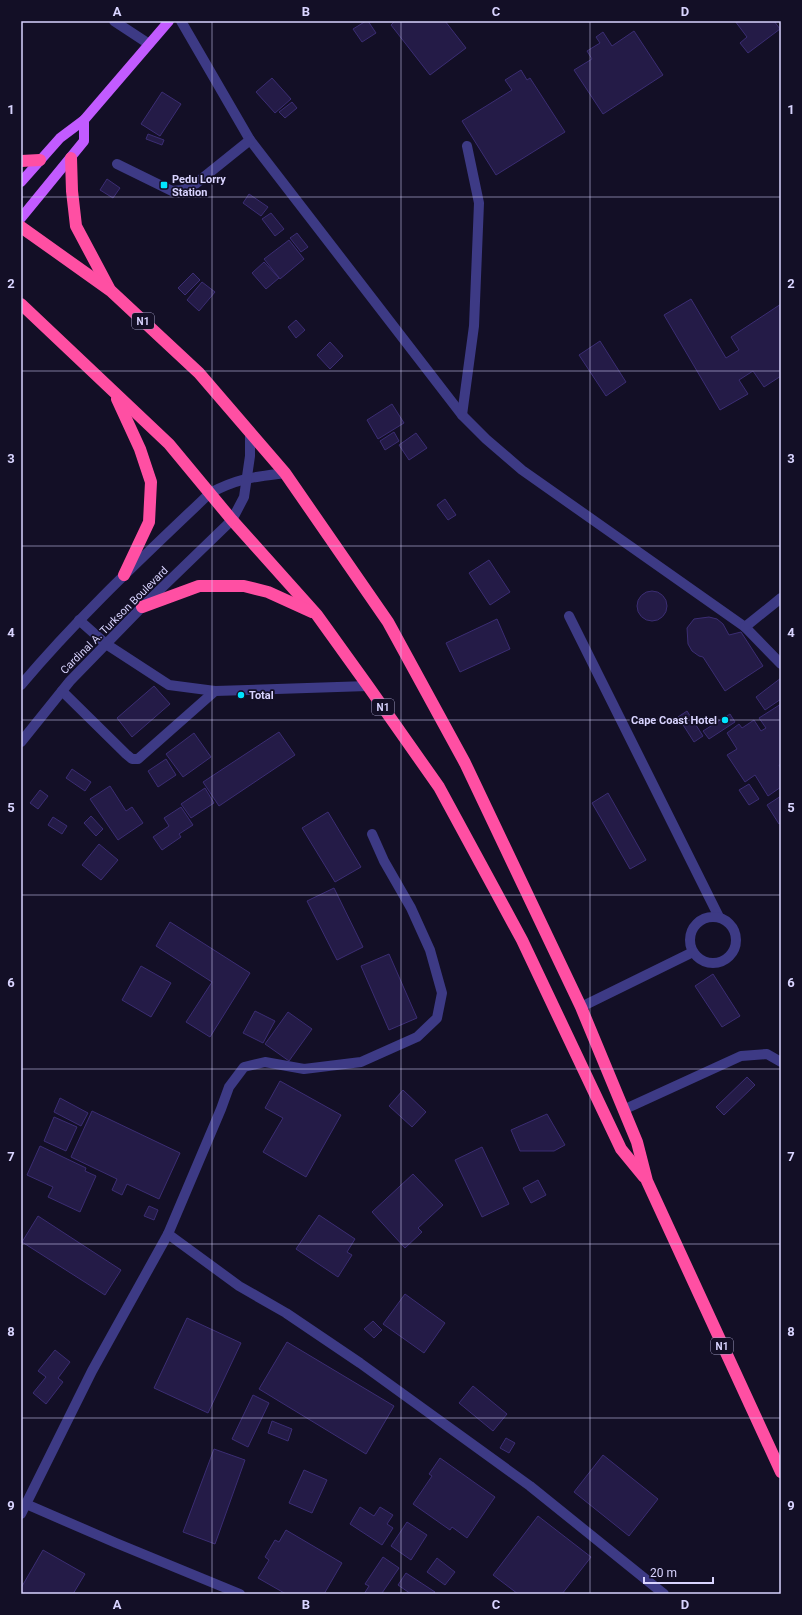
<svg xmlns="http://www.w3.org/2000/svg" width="802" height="1615" font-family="Roboto,sans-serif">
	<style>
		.building { fill: #241b47; stroke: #3b2d73 }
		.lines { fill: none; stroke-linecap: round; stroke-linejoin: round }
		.minor { stroke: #3d3a85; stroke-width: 10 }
		.major { stroke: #c25bff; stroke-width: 10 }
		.highway { stroke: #ff4fa3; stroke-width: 12 }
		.grid { fill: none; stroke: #d9d4ff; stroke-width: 1; stroke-opacity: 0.55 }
		.poi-dot { fill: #00e5ff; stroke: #130f26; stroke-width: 1.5 }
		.labels { text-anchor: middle; stroke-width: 3.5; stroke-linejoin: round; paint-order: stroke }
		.shield { fill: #130f26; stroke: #9e99be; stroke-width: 1 }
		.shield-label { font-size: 10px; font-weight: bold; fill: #d9d4ff }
		.poi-label { font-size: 11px; font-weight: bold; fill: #d9d4ff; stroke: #130f26; text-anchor: start }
		.street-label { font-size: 11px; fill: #d9d4ff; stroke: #130f26 }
		.neatline { fill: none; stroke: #d9d4ff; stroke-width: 1.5 }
		.grid-label { font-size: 13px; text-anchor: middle; font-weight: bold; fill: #d9d4ff }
	</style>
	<rect width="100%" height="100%" fill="#130f26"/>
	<g class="building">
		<polygon points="366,21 368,21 376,33 362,42 353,29"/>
		<polygon points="395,21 445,21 466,48 430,75 391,25"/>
		<polygon points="735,21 774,21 780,29 748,53 740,43 747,37"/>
		<polygon points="634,31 663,75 603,114 574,70 592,59 587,51 600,43 596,37 603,32 612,46"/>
		<polygon points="521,70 527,80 530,78 565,132 496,175 462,121 512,90 505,80"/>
		<polygon points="272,78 291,99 275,113 256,92"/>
		<polygon points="162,92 181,104 160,136 141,124"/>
		<polygon points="292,102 297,108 285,118 279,112"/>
		<polygon points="148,134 164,140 162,145 146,139"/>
		<polygon points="107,179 120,188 113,198 100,190"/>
		<polygon points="249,194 268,207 261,216 243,203"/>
		<polygon points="271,213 284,229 275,236 262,219"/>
		<polygon points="297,233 308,247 301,252 290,238"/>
		<polygon points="289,240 304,259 280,279 264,259"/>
		<polygon points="264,262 279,278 266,289 252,273"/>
		<polygon points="193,273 200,280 185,295 178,288"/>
		<polygon points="202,282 215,292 199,311 187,300"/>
		<polygon points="691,299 726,358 739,350 731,337 781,304 781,376 764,387 753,371 739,380 748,394 720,410 664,315"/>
		<polygon points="296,320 305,330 296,338 288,327"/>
		<polygon points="600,341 626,382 606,396 579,355"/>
		<polygon points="330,342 343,356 330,369 317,355"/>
		<polygon points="392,404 404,423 378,439 367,420"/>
		<polygon points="394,432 399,441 385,450 380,441"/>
		<polygon points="416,433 427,448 409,460 399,445"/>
		<polygon points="445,499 456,515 448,520 437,505"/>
		<polygon points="489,560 510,592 490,605 469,573"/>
		<circle cx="652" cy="606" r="15"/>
		<polygon points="709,617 717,619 723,624 729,635 741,632 763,666 725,691 703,657 699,656 692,651 688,644 687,628 694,619"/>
		<polygon points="497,619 510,649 460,672 446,643"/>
		<polygon points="781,678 781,699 765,710 756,697"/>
		<polygon points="154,686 170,704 132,737 117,718"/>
		<polygon points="781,704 781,764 779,765 781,769 781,787 768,796 755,775 745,782 727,755 737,749 727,733 739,724 742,728 754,720 761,731 766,728 759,718"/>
		<polygon points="687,711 703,736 694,742 678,717"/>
		<polygon points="730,714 735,722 709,739 703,731"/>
		<polygon points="279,732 295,755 219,806 203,782"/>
		<polygon points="194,733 211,757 183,777 166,754"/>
		<polygon points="166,759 176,775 158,787 148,771"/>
		<polygon points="72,769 91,782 85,791 66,778"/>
		<polygon points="749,784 759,799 749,805 739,790"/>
		<polygon points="110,786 126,811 132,807 143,823 118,840 90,799"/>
		<polygon points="205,788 214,803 191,818 181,804"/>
		<polygon points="40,790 48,796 38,809 30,803"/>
		<polygon points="608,793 646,860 630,869 592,803"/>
		<polygon points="781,796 781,823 779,824 767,805"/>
		<polygon points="181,807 193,825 179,834 181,837 162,850 153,837 169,826 164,818"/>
		<polygon points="328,812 361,867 335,882 302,828"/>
		<polygon points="91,816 103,829 96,836 84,823"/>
		<polygon points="53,817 67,826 62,834 48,825"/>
		<polygon points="99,844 118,860 101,880 82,865"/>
		<polygon points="334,888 363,947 337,960 307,901"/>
		<polygon points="170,922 250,973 210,1037 186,1022 212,982 156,946"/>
		<polygon points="389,954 417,1018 389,1030 361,966"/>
		<polygon points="141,966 171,983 151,1017 122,1000"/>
		<polygon points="713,974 740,1016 722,1027 695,986"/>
		<polygon points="255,1011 275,1021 263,1043 243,1033"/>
		<polygon points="288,1012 312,1029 289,1061 265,1044"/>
		<polygon points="747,1077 755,1085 724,1115 716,1107"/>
		<polygon points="280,1081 341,1115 306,1177 263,1152 283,1118 265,1108"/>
		<polygon points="403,1090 426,1112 412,1127 389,1106"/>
		<polygon points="60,1098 88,1113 81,1126 54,1112"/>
		<polygon points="92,1111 180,1153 159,1199 127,1184 122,1195 112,1190 117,1179 71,1157"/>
		<polygon points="547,1114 565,1145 554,1151 520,1151 511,1130"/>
		<polygon points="54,1117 77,1127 66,1151 44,1141"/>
		<polygon points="40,1146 86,1168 85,1171 96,1176 80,1212 48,1197 53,1187 27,1175"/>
		<polygon points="482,1147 509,1204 482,1217 455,1160"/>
		<polygon points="413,1174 443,1205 418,1228 422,1232 405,1248 372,1212"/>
		<polygon points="538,1180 546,1195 531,1203 523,1188"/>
		<polygon points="149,1206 158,1210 154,1220 144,1216"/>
		<polygon points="319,1215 355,1239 347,1252 352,1255 338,1277 296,1249"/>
		<polygon points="38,1216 121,1270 105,1295 22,1242"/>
		<polygon points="405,1294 445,1323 424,1353 383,1324"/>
		<polygon points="187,1318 241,1343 208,1413 154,1388"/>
		<polygon points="373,1321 382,1330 374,1338 364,1329"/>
		<polygon points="287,1342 394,1406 366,1454 259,1389"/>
		<polygon points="55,1350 70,1362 58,1378 63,1382 46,1404 33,1393 46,1377 38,1371"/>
		<polygon points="473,1386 507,1414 493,1431 459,1403"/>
		<polygon points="253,1395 269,1403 248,1447 232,1439"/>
		<polygon points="272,1421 292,1429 288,1441 268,1433"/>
		<polygon points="506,1438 515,1443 509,1453 500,1448"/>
		<polygon points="214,1449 245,1460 215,1544 183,1532"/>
		<polygon points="603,1455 658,1499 629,1536 574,1492"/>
		<polygon points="440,1458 495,1497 467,1538 452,1527 450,1530 413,1504 432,1476 429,1474"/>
		<polygon points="304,1470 327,1480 312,1513 289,1503"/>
		<polygon points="360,1507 374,1516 380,1507 393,1515 387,1524 393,1528 382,1545 350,1524"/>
		<polygon points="538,1516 591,1557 562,1594 518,1594 493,1575"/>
		<polygon points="407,1522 427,1535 411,1560 391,1546"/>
		<polygon points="286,1530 342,1563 324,1594 286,1594 258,1578 269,1560 265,1557 275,1540 279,1542"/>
		<polygon points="43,1550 85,1574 73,1594 21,1594 21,1588"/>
		<polygon points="383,1557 399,1568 382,1593 384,1594 364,1594 369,1586 365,1584"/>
		<polygon points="437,1558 455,1572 445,1585 427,1572"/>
		<polygon points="406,1573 435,1592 433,1594 411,1594 398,1585"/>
	</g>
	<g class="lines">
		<g class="minor">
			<polyline points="114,21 149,44"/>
			<polyline points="181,21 250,140 462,415 486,439 522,470 745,627 781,664"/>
			<polyline points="117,164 172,191 182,190 194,185 250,140"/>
			<polyline points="462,415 474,326 479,203 467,146"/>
			<polyline points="569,616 719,917"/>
			<polyline points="79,620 106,644 169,685 215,691 368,686"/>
			<polyline points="745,627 781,598"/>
			<path d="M21,685c58,-69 124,-130 189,-192 28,-15 44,-16 75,-20"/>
			<polyline points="62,691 126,754 132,759 138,759 215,691"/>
			<polyline points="21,742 70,681 142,607 232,520 244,497 250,456 250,432"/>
			<circle cx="713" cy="940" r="23"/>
			<polyline points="581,1007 693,952"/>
			<polyline points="623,1110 741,1056 767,1054 781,1062"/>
			<polyline points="168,1234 239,1286 286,1313 360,1363 530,1486 664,1594"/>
			<polyline points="26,1504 116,1543 240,1594"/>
			<polyline points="21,1514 92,1371 168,1234 221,1109 229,1087 244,1067 265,1062 304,1069 361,1062 417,1037 437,1018 442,993 430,950 411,908 384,861 372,834"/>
		</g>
		<g class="major">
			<polyline points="21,182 60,138 84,120 169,21"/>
			<polyline points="21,218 84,141 84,120"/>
		</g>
		<g class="highway">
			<polyline points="71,158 72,191 76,226 109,288"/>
			<polyline points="21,161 40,160"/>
			<polyline points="21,227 111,291 199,373 285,473 388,622 465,763 581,1007 637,1142 647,1181 781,1472"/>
			<polyline points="21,304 169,444 232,520 317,615 368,686 439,787 522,940 621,1149 644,1177"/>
			<polyline points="117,399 140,449 151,482 149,522 124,575"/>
			<polyline points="142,607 199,586 244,586 268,592 312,612"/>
		</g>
	</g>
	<path class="grid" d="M212,21v1573M401,21v1573M590,21v1573M21,197h760M21,371h760M21,546h760M21,720h760M21,895h760M21,1069h760M21,1244h760M21,1418h760"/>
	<g class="poi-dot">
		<rect x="160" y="181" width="8" height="8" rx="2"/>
		<circle cx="241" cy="695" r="4"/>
		<circle cx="725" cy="720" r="4"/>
	</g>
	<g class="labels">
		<g class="shield">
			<rect x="132" y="313" width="22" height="16" rx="3"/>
			<rect x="372" y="699" width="22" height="16" rx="3"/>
			<rect x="711" y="1338" width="22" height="16" rx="3"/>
		</g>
		<g class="shield-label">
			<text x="143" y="325">N1</text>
			<text x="383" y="711">N1</text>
			<text x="722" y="1350">N1</text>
		</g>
		<g class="poi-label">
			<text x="172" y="183">Pedu Lorry<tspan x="172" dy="13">Station</tspan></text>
			<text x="249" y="699">Total</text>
			<text x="717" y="724" text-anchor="end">Cape Coast Hotel</text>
		</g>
		<g class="street-label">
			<text transform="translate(114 620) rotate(-45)" y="4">Cardinal A. Turkson Boulevard</text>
		</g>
	</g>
	<rect width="802" height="1615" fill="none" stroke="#130f26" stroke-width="44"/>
	<path d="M644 1577v6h69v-6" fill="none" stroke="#d9d4ff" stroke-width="2"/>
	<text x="650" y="1577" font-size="12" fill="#d9d4ff" stroke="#130f26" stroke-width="3" paint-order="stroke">20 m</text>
	<rect x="22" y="22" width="758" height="1571" class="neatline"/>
	<g class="grid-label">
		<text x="117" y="16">A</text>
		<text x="306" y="16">B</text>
		<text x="496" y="16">C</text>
		<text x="685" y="16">D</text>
		<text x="11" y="114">1</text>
		<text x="791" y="114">1</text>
		<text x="11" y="288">2</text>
		<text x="791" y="288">2</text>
		<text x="11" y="463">3</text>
		<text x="791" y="463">3</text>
		<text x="11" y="637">4</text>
		<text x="791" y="637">4</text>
		<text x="11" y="812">5</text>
		<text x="791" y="812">5</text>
		<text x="11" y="987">6</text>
		<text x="791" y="987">6</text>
		<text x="11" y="1161">7</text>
		<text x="791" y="1161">7</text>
		<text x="11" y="1336">8</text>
		<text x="791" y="1336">8</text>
		<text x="11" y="1510">9</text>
		<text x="791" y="1510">9</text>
		<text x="117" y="1609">A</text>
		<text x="306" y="1609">B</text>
		<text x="496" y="1609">C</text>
		<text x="685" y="1609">D</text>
	</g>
</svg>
